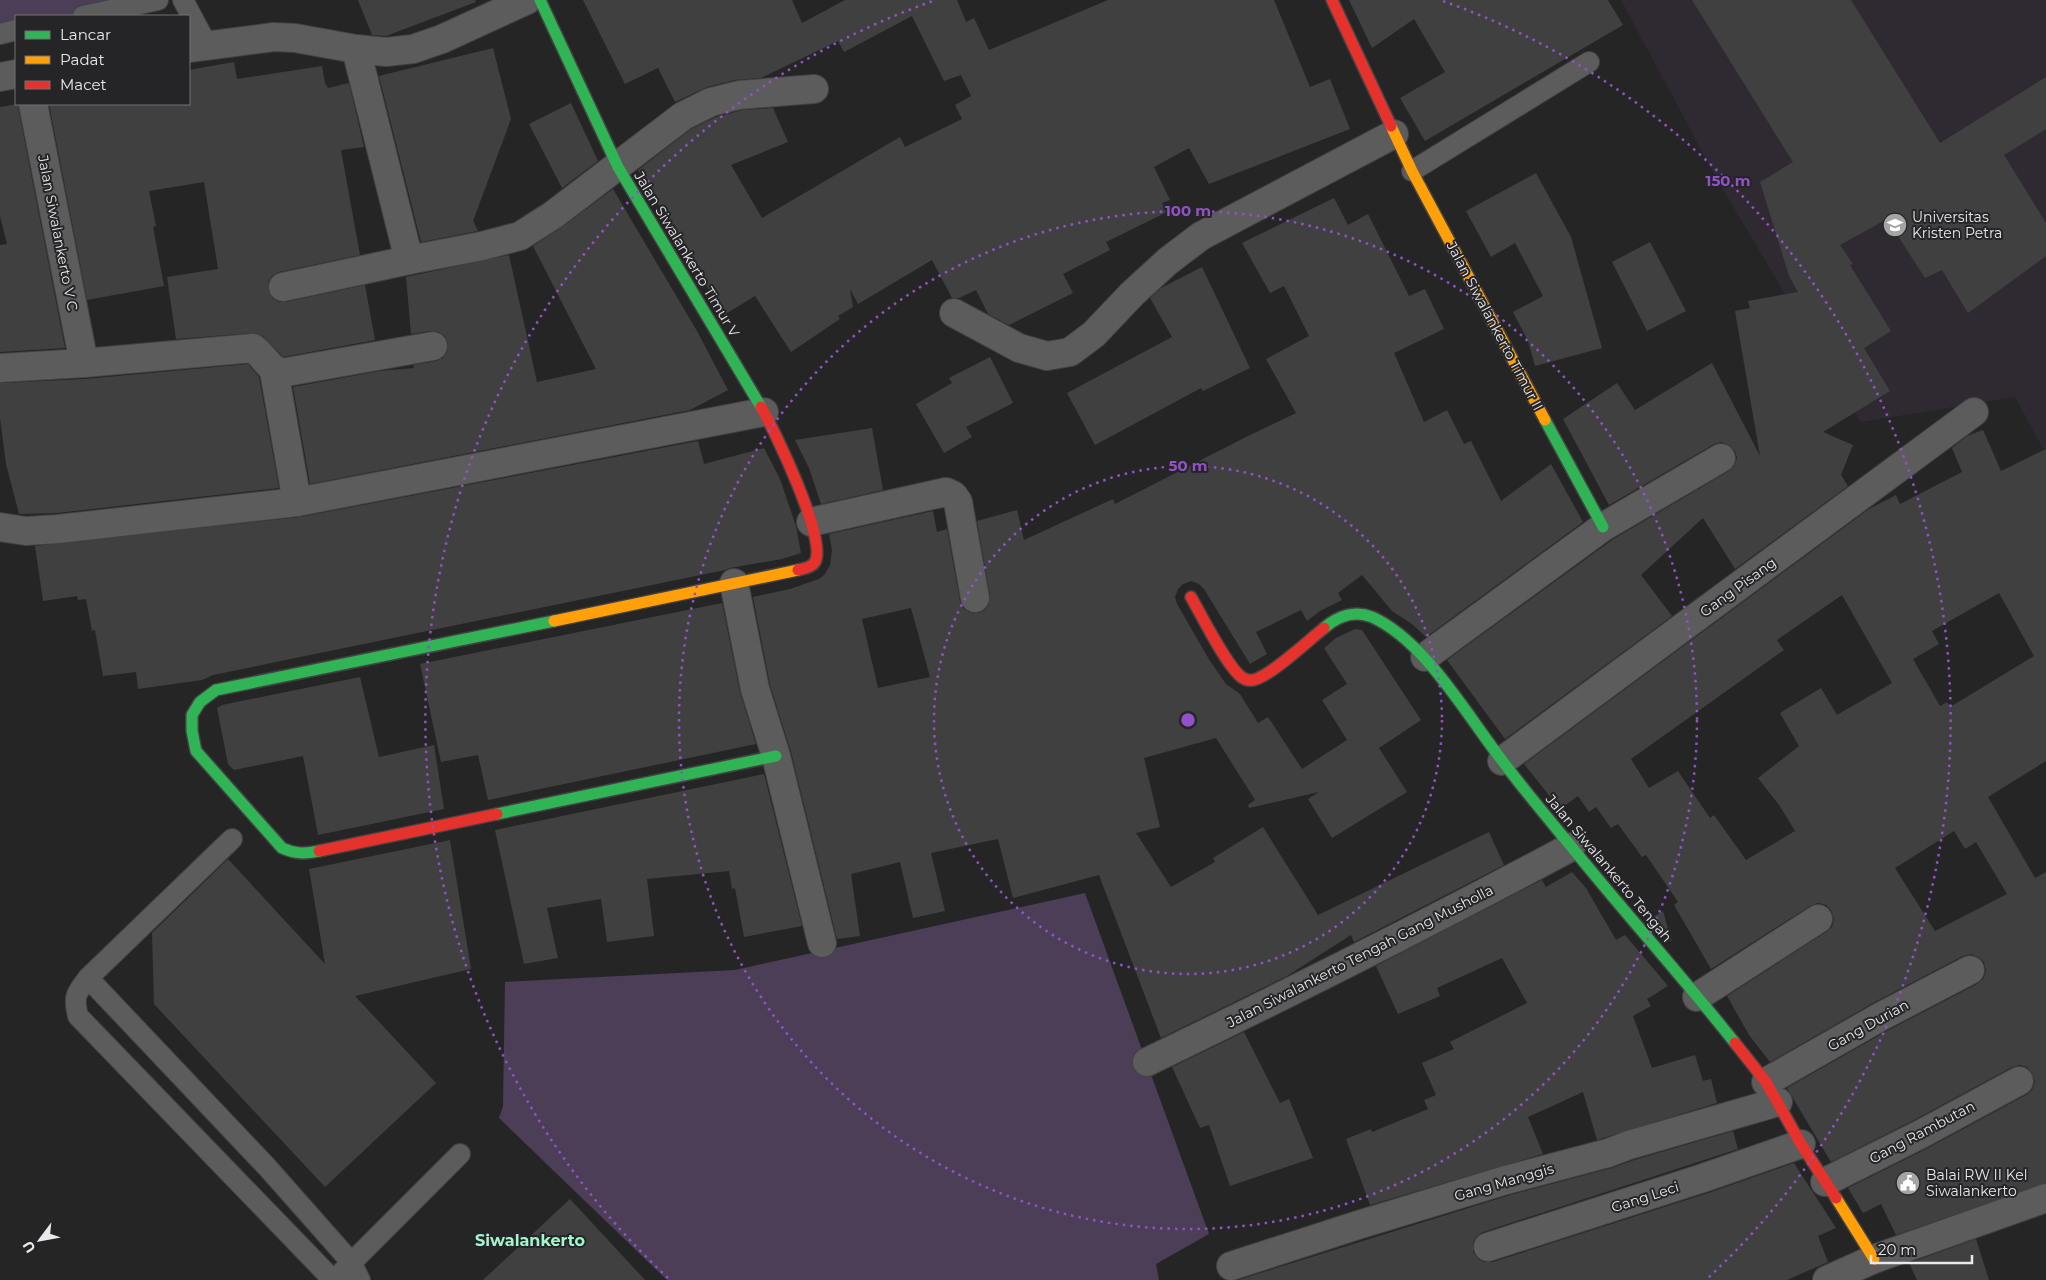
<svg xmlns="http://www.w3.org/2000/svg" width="2046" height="1280" font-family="Montserrat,sans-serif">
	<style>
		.built { fill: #2f2a31 }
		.green { fill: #4c3e56 }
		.building { fill: #404041; fill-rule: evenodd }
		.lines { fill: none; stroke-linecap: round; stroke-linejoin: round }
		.lane-casing { stroke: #434243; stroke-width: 22 }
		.street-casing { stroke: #434243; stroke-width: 30 }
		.fast-casing { stroke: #434243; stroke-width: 14 }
		.slow-casing { stroke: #434243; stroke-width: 14 }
		.jam-casing { stroke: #434243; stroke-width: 14 }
		.lane { stroke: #5c5c5d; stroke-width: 20 }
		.street { stroke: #5c5c5d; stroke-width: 28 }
		.fast { stroke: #30b455; stroke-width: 11 }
		.slow { stroke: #ff9f0a; stroke-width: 11 }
		.jam { stroke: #e5322d; stroke-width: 11 }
		.ring { fill: none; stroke: #9152c8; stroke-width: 2.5; stroke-dasharray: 2.5 5 }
		.labels { text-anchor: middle; stroke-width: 4; stroke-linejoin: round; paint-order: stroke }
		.poi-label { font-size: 14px; fill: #e9e8ea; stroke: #252427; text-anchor: start }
		.street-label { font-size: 14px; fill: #e9e8ea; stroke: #252427 }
		.quarter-label { font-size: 16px; font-weight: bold; fill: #a2f6cc; stroke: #252427 }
		.centre { fill: #9152c8; stroke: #252427; stroke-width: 2.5 }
		.ring-label { font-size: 15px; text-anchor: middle; font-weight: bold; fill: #9152c8; stroke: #252427; stroke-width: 4; stroke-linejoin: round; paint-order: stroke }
	</style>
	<rect width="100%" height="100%" fill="#252526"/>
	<polygon class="built" points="1621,0 2046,0 2046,454 2015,397 1861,422 1714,174"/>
	<g class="green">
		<polygon points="0,0 109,0 113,8 82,16 16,16 16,33 0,37"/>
		<polygon points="1085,893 1209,1234 1156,1264 1159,1280 667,1280 499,1118 503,1106 505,982 735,970"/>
	</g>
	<g class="building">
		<polygon points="358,0 475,0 476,2 386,36 372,35"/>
		<polygon points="583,0 792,0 802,23 845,0 957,0 966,22 974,18 989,50 1108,0 1274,0 1310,87 1330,79 1350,129 1209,184 1189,148 1154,167 1170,200 1162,203 1167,212 1106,242 1110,250 1063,274 1073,293 1009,325 988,314 976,290 959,298 952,298 932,260 858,304 850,289 853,307 838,316 840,319 791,352 755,296 724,315 638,170 691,129 716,117 742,110 773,108 788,142 731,165 762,218 900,137 905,147 962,119 955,105 971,96 961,75 944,81 912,16 844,52 838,41 761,78 735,80 707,87 675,102 658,68 625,84"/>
		<polygon points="1349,0 1608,0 1623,25 1425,141 1400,98 1445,72 1414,19 1372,48"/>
		<polygon points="1692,0 1851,0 1940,143 2046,77 2046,129 2004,155 2046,223 2046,256 1968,313 1942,270 1925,278 1887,219 1840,245 1853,264 1850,265 1891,331 1864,348 1890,391 1823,432 1853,445 1841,475 1848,486 1735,569 1703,518 1641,575 1672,616 1505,739 1447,660 1612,540 1729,471 1734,466 1737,458 1735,451 1729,445 1721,442 1714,444 1609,505 1563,419 1617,383 1635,410 1712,363 1760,456 1735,311 1750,308 1748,301 1798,292 1789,276 1760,182 1793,162"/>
		<polygon points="493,48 511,119 473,221 478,231 421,242 379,76"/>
		<polygon points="234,62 237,79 322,66 325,83 328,88 349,83 364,147 341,150 360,255 279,272 273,275 268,282 268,290 272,298 279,302 286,302 365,285 375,340 283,357 263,336 252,333 176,339 167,277 218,269 204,182 149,191 156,226 153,227 164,286 87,300 49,104 189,104 189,70"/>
		<polygon points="571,103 598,161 562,188 529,124"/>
		<polygon points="18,104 18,107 65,348 0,352 0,245 7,244 0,216 0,107"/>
		<polygon points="1536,173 1571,237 1602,348 1535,366 1528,341 1513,312 1543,296 1515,243 1491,257 1466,211"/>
		<polygon points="613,189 697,331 728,390 690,410 310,484 293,387 380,371 414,368 413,365 436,361 443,358 447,352 448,343 445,336 439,332 430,331 411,334 406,277 509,255 537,382 596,369 533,246 562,227"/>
		<path d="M1334,198l14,27 20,-11 41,82 16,-7 19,40 -50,24 30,69 23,-12 17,34 7,-3 30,60 50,-37 32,58 -157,115 -14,-13 -20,-13 -30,-36 -24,18 4,7 -22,11 -13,10 -6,-11 -45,22 11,22 -17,10 -46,-75 -5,-5 -8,-3 -8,3 -5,5 -3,8 2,7 33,57 16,23 14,10 18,29 10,-6 34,52 45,-29 -25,-40 25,-16 -23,-36 12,-10 19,-9 7,1 59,90 -42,28 28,44 -75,46 -24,-39 11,-7 -70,16 -1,-3 7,-5 -39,-62 -72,20 16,69 -24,6 35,54 44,-25 -2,-4 50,-31 55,88 171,-83 15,33 -150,77 -3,-7 -64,41 -126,62 -62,-163 -86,23 -15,-59 -67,14 14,58 -32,7 -13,-56 -49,12 9,62 -23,3 -46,-187 -21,-67 -17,-88 37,-8 29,-10 6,-5 5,-9 2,-15 -3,-16 104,-23 4,21 10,-3 13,72 3,7 6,4 9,1 7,-3 4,-6 1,-8 -13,-75 40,-11 7,30 89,-41 2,5 129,-66 52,-25 -30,-54 43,-23 -25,-50 -14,7 -28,-50zM911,608l19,69 -52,11 -16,-69z"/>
		<polygon points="1650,242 1686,311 1647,331 1612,262"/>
		<polygon points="1202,267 1250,368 1203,391 1201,388 1095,445 1067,393 1172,337 1150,298 1161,288"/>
		<polygon points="990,357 1013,403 966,427 972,437 944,453 916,404 952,383 949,378"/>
		<polygon points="248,364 259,377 279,488 57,513 19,514 6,464 0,418 0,383 85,379"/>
		<polygon points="872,428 883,490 821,504 809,468 795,440"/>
		<path d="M1983,430l18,41 45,-22v312l-58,36 47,81 11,-6v311l-150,52 -15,-31 -18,9 -15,-25 80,-40 98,-53 6,-5 3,-8 -3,-9 -5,-6 -7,-2 -8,2 -98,53 -83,42 -44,-74 100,-57 90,-47 6,-5 3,-8 -2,-9 -6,-5 -7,-3 -8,2 -90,47 -103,59 -21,-27 -22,-39 99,-64 6,-5 2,-8 -3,-9 -5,-5 -8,-2 -8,3 -99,63 -37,-64 4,-3 -32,-47 -4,2 -24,-33 -7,4 -15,-21 -7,5 -11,-16 -18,13 -36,-45 345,-255 27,-14 4,9 62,-32 -10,-24 15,-12zM1999,593l35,63 -84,51 -3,-5 -7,4 -27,-47 26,-15 -7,-13zM1842,595l50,88 -55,32 -16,-27 -41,25 19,33 -41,32 21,27 16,26 -49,29 -32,-45 -4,3 -32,-47 -29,17 -18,-29 153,-109 -7,-10zM1954,831l11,18 11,-7 31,52 -72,37 -40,-63z"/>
		<polygon points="698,441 704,464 764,448 780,479 796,526 801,553 782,559 730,568 725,570 213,675 202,680 138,689 136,672 103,676 95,630 92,631 86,599 78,600 77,596 43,601 35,546 300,517"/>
		<polygon points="722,603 740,692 756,744 488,800 478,755 441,762 420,664"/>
		<polygon points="360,677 379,757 434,745 444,809 318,835 303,756 234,770 228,764 217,708 222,705"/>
		<polygon points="764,774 802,926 744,937 735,888 732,889 729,871 647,879 654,936 607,942 601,899 547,908 558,958 524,964 495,830"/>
		<polygon points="450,840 471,969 355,996 436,1083 325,1187 154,1004 152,933 228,859 325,964 309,869"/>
		<polygon points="1572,872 1586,888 1616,940 1625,935 1668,986 1647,999 1651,1006 1633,1016 1652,1068 1695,1055 1703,1081 1711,1079 1717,1103 1597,1140 1583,1092 1528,1117 1543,1154 1370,1205 1346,1139 1371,1129 1372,1132 1428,1109 1424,1100 1436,1095 1422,1063 1454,1049 1450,1042 1527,1003 1502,958 1437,988 1440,996 1398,1014 1376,966 1542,880 1546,887"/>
		<polygon points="1663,911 1672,942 1652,918"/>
		<polygon points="1244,1032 1280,1103 1289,1099 1313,1158 1230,1186 1209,1125 1200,1128 1172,1067"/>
		<polygon points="1733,1131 1738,1149 1483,1232 1477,1236 1473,1243 1473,1252 1478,1259 1484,1262 1493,1262 1708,1193 1794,1163 1836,1228 1818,1236 1828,1262 1787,1280 1238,1280 1510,1195 1612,1168 1634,1160"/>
		<polygon points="570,1199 645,1280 483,1280"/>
		<polygon points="1976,1239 1989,1280 1917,1280 1909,1263"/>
	</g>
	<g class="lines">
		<g class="lane-casing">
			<g id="lane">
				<polyline points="183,0 207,45"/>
				<polyline points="83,16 158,0"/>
				<polyline points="0,34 16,30"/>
				<polyline points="1412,171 1589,62"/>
				<path d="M232,839l-144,139c-12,15 -15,19 -10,38l255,264"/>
				<polyline points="88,978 267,1167 351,1262 360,1280"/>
				<polyline points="342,1272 460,1154"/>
			</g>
		</g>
		<g class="street-casing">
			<g id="street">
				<polyline points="189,48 274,37 295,38 356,49 386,52 413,49 442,39 527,0"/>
				<polyline points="356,49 409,260 482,246 520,236 553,215 683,116 711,102 739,95 814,89"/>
				<polyline points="0,77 16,74"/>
				<polyline points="33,104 84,363"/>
				<polyline points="283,287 409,260"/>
				<polyline points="954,313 1019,348 1047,356 1070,352 1094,334 1132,294 1168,261 1201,236 1394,134"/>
				<path d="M0,368l84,-5 169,-15c10,7 16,21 28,25l152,-27"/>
				<polyline points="274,371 297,502"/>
				<polyline points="811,522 946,492 953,495 958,502 975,598"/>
				<polyline points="0,527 26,531 58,529 297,502 764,412"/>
				<polyline points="734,583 755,689 776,756 822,943"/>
				<polyline points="1425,657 1603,527 1721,458"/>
				<polyline points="1502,761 1974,412"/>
				<polyline points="1697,997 1818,919"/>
				<path d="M1147,1062c143,-69 284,-140 424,-215"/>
				<polyline points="1766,1082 1880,1017 1970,970"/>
				<polyline points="1825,1182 1921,1134 2019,1081"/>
				<polyline points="1488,1247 1703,1178 1801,1144"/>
				<polyline points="1231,1266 1358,1225 1506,1180 1608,1153 1629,1145 1778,1102"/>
				<polyline points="1827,1280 1874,1259 2046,1198"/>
			</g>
		</g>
		<g class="fast-casing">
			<g id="fast">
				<polyline points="540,0 618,167 761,407"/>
				<polyline points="1545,420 1603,527"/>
				<path d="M1324,628c14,-12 31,-18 48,-11 53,24 94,97 129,142 22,30 46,58 69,86 54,67 112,131 165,198"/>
				<polyline points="497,814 776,756"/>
				<path d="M319,851c-14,3 -24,3 -37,-3l-86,-97 -4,-20v-16l8,-13 16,-12 338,-69"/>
			</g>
		</g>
		<g class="slow-casing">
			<g id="slow">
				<polyline points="1391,126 1412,171 1545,420"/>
				<polyline points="554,621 798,570"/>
				<polyline points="1836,1198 1874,1259"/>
			</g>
		</g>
		<g class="jam-casing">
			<g id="jam">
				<polyline points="1332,0 1391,126"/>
				<path d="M761,407c13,22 67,134 54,155 -4,6 -12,7 -17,8"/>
				<path d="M1191,597c12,21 32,62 48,78 4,4 9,6 14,5 17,-3 56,-40 71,-52"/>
				<polyline points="319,851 497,814"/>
				<polyline points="1735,1043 1766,1082 1801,1144 1836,1198"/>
			</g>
		</g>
		<use href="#lane" class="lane"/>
		<use href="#street" class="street"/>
		<use href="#fast" class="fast"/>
		<use href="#slow" class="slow"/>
		<use href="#jam" class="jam"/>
	</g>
	<g class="ring">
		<circle cx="1188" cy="720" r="254"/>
		<circle cx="1188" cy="720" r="509"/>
		<path d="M668 1278A763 763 0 0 1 933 1M1443 1A763 763 0 0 1 1708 1278"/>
	</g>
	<defs>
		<g id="university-disc" transform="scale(1.25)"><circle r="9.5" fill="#a4a4a5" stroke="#252427"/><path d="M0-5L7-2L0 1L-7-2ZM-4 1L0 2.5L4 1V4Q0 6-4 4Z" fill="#fff"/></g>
		<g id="civic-disc" transform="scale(1.25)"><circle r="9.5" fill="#a4a4a5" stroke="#252427"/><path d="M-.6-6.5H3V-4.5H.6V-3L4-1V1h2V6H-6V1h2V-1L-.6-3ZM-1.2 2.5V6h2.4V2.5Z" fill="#fff"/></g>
	</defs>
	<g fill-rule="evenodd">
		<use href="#university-disc" x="1895" y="225"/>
		<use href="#civic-disc" x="1908" y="1183"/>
	</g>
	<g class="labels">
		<g class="poi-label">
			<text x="1912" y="222">Universitas<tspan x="1912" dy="16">Kristen Petra</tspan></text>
			<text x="1926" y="1180">Balai RW II Kel<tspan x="1926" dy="16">Siwalankerto</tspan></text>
		</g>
		<g class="street-label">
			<text transform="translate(58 233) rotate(79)" y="5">Jalan Siwalankerto V C</text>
			<text transform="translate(687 254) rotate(59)" y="5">Jalan Siwalankerto Timur V</text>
			<text transform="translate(1495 326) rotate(62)" y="5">Jalan Siwalankerto Timur II</text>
			<text transform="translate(1738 587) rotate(-36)" y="5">Gang Pisang</text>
			<text transform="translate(1609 868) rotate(50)" y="5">Jalan Siwalankerto Tengah</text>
			<text transform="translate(1360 956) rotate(-27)" y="5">Jalan Siwalankerto Tengah Gang Musholla</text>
			<text transform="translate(1868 1025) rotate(-29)" y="5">Gang Durian</text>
			<text transform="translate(1922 1132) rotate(-28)" y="5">Gang Rambutan</text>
			<text transform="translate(1504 1182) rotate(-16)" y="5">Gang Manggis</text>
			<text transform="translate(1645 1197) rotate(-18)" y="5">Gang Leci</text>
		</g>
		<g class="quarter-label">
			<text x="530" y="1246">Siwalankerto</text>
		</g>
	</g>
	<circle cx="1188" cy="720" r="8" class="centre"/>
	<g class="ring-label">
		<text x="1728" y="186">150 m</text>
		<text x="1188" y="216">100 m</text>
		<text x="1188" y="471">50 m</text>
	</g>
	<rect x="15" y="15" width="175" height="90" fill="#252427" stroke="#737275"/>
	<rect x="25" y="31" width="25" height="8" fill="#30b455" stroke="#737275"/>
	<text x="60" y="40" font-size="15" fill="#e9e8ea">Lancar</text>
	<rect x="25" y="56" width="25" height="8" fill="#ff9f0a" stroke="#737275"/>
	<text x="60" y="65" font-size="15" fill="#e9e8ea">Padat</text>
	<rect x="25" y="81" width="25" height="8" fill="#e5322d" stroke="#737275"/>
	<text x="60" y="90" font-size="15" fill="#e9e8ea">Macet</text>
	<g transform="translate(40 1240) rotate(238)" stroke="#252427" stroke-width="4" paint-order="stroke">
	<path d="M0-4L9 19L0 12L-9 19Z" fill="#e9e8ea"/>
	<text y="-8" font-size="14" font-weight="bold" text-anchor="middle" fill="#e9e8ea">U</text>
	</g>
	<path d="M1871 1255v8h101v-8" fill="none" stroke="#e9e8ea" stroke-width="2.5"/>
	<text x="1878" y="1255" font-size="15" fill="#e9e8ea" stroke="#252427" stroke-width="4" paint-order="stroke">20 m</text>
</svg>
